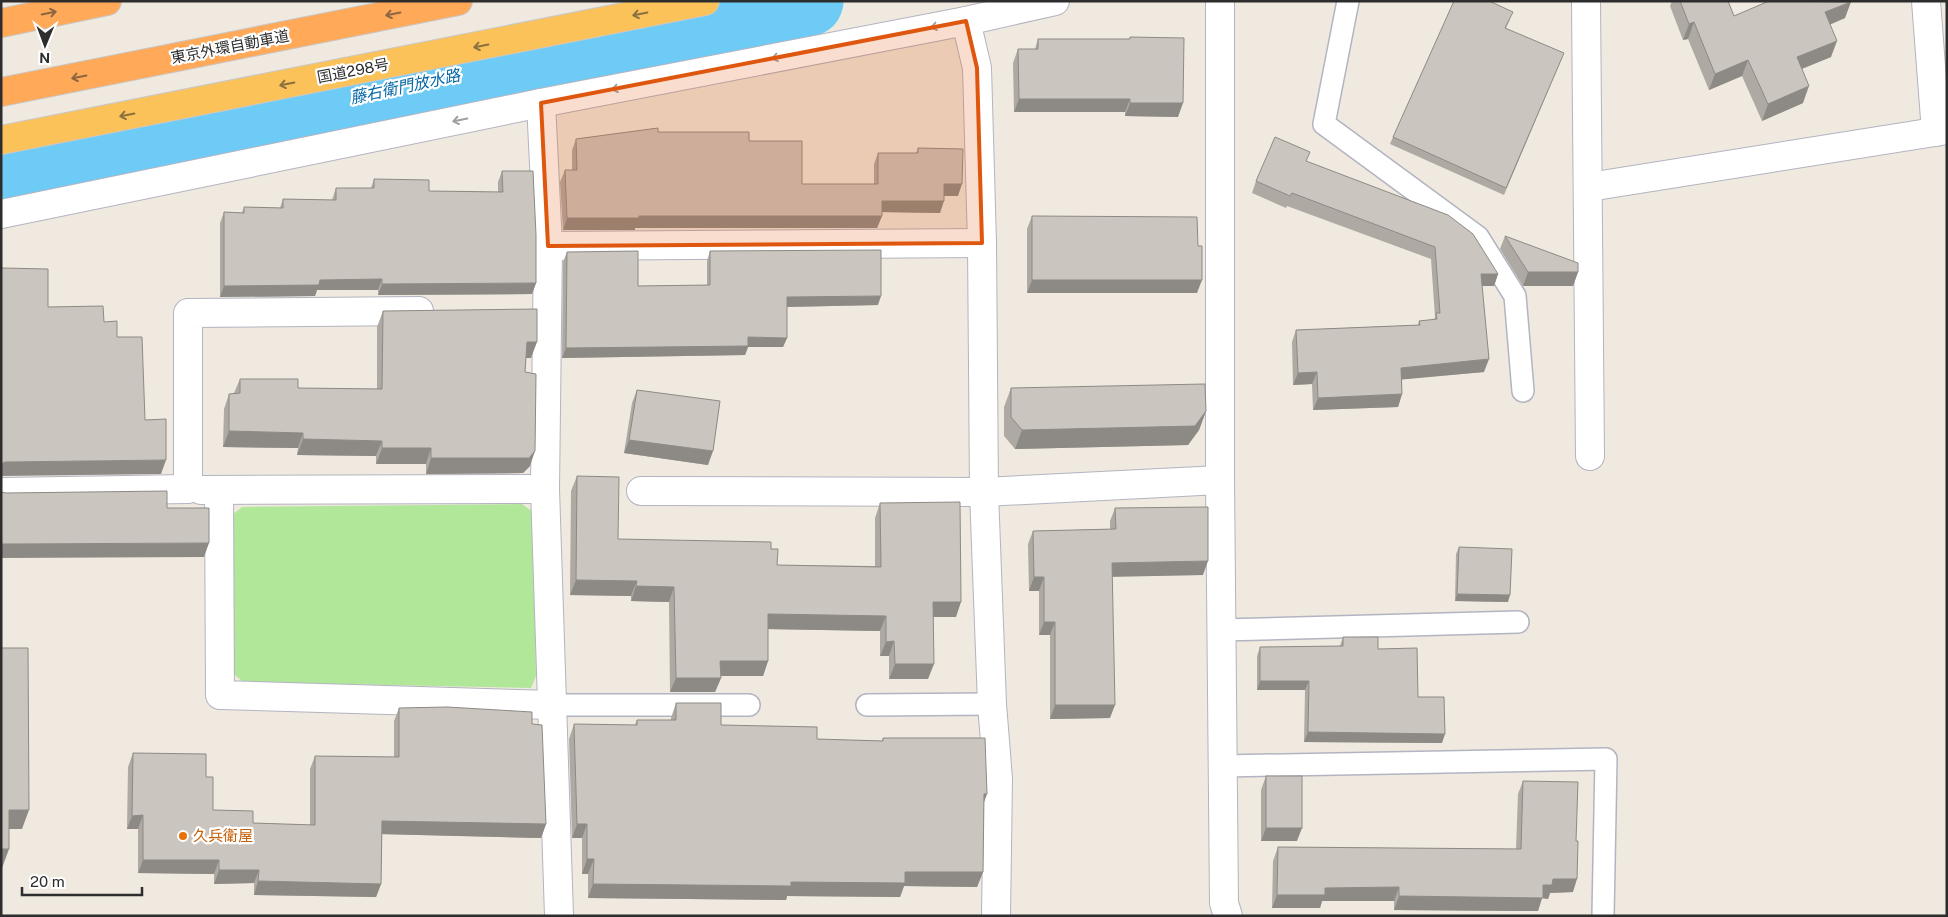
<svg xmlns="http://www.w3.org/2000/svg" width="1948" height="917" font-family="'Public Sans','Noto Sans JP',sans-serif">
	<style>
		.green { fill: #b0e799 }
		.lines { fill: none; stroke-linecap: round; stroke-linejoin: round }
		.river { stroke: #6ecbf5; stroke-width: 71 }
		.service-casing { stroke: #b3b4c1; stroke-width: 24 }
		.minor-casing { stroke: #b3b4c1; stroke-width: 30 }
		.trunk-casing { stroke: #c8c8c8; stroke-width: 30 }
		.motorway-casing { stroke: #c8c8c8; stroke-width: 30 }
		.service { stroke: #fff; stroke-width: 21 }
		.minor { stroke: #fff; stroke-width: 28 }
		.trunk { stroke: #fcc25a; stroke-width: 28 }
		.motorway { stroke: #ffa959; stroke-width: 28 }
		.wall { fill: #aea9a3 }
		.shaded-wall { fill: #8d8a85 }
		.building { fill: #cac5be; stroke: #8d8a85 }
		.oneway { stroke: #8c6541 }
		.oneway2 { stroke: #8a7041 }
		.oneway3 { stroke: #a0a0a0 }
		.marked { fill: #df570e; fill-opacity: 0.2; stroke: #df570e; stroke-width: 4; stroke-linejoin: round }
		.food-dot { fill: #e8710a; stroke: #fff; stroke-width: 2 }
		.labels { text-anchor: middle; stroke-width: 4.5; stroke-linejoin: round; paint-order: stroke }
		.street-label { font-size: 15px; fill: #2d2d2d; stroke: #fff }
		.food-label { font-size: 15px; fill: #c56008; stroke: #fff; text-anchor: start }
		.water-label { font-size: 16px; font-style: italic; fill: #0768a6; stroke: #fff }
	</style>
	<rect width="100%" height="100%" fill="#efe9df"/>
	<polygon class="green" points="522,504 533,512 536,676 531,688 243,682 234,674 232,515 242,507"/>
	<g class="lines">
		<polyline class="river" points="1,171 808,1"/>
		<g class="service-casing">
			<g id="service">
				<polyline points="1348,1 1324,124 1478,237 1515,296 1523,391"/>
				<polyline points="1222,630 1518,622"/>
				<polyline points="553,705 749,705"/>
				<polyline points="867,705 992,704"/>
				<polyline points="1223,766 1606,759 1603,916"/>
			</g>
		</g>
		<g class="minor-casing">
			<g id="minor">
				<polyline points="1220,1 1220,480 1224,903 1228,916"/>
				<polyline points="1586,1 1590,456"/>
				<polyline points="1926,1 1936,132"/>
				<polyline points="966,21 977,68 982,243 984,492 992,704 998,779 996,916"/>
				<polyline points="541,103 548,246 545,489 559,916"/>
				<polyline points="1589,187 1947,130"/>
				<polyline points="1,214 541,103 966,21 1055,1"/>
				<polyline points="548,246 982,243"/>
				<polyline points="201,490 545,489"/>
				<polyline points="219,490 220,695 553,705"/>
				<polyline points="641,491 984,492 1220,480"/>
				<polyline points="1,492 188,489 188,313 419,311"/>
			</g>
		</g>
		<g class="trunk-casing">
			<polyline id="trunk" points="1,140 705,1"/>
		</g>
		<g class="motorway-casing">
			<g id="motorway">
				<polyline points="1,23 107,1"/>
				<polyline points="1,92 458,1"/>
			</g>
		</g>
		<use href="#service" class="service"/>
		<use href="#minor" class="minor"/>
		<use href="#trunk" class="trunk"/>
		<use href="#motorway" class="motorway"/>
	</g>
	<g class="wall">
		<polygon points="1672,1 1728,1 1734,16 1845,18 1830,24 1831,57 1802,69 1803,103 1762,121 1742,76 1709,90 1688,39 1683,40 1670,6"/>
		<polygon points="1945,1 1947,1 1947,11"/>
		<polygon points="1510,19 1506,28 1561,60 1504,195 1390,144 1393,137"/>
		<polygon points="1130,37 1178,117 1125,116 1125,112 1014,112 1013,63 1018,49 1035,49 1038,39 1129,39"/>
		<polygon points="658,132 749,141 802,184 874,184 874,164 878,153 916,153 918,148 958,196 944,196 940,213 882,212 882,216 877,228 635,228 635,230 563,230 560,182 565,170 572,170 572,150 576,139"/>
		<polygon points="1306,161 1498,274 1494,286 1482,286 1484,372 1402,379 1402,394 1398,407 1313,410 1312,384 1293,385 1292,342 1296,330 1418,325 1419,321 1434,320 1435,317 1431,259 1287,206 1286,208 1252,193 1256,181"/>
		<polygon points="502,171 536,283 532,294 378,295 378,290 317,290 315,296 220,297 220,223 224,212 242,213 244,207 280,208 283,199 332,200 336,188 371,188 374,179 429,191 498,192 498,182"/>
		<polygon points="1032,216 1197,293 1027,293 1027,229"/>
		<polygon points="1505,236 1578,272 1573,286 1523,286 1500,249"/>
		<polygon points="710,251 878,305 787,307 787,338 783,347 748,347 745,355 562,358 563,262 567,252 638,286 707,285 707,261"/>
		<polygon points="383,311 531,358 526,358 525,372 530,466 523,473 426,474 426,464 376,464 376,456 297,455 298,448 223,447 224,409 229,394 234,393 240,379 298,388 377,389 377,327"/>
		<polygon points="1011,388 1206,411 1199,430 1188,445 1015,449 1004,436 1004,407"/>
		<polygon points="637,390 708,465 624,453 632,403"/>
		<polygon points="577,476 618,539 771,549 777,565 875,566 875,518 880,503 956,617 933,617 928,679 889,679 889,656 880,656 880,631 768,629 768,661 763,676 721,676 721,678 715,692 670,692 669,602 631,601 631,596 570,595 571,491"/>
		<polygon points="1115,508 1203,575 1112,576 1110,718 1050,719 1050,635 1039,635 1039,591 1029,591 1028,544 1033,531 1110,529 1110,521"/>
		<polygon points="1459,547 1508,602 1455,601 1456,554"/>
		<polygon points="1343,637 1378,649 1418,697 1442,743 1304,742 1305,690 1257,690 1257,656 1260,647 1340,646"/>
		<polygon points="676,703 721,725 817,739 882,741 883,738 984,803 983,872 977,887 904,886 900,897 787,896 786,900 588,898 588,874 582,874 582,838 572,838 569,739 574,724 635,725 637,720 671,720 671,718"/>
		<polygon points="399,708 532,724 546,824 541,838 382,834 381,884 376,897 254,895 254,883 214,884 214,874 138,873 138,829 127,829 128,767 133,753 206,777 213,810 253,823 310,825 310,769 315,756 394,757 394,721"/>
		<polygon points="1266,776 1297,841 1261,841 1261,790"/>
		<polygon points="1523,781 1573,892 1550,893 1548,899 1542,898 1538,911 1394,910 1394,901 1322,901 1320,908 1272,908 1273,861 1278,847 1516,849 1518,794"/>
	</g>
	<g class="shaded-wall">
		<polygon points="1851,2 1845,18 1820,29 1825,12"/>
		<polygon points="1694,22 1688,39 1683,40 1689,24"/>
		<polygon points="1837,41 1831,57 1791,73 1797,57"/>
		<polygon points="1748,60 1742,76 1709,90 1715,74"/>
		<polygon points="1809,86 1803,103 1762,121 1768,104"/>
		<polygon points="1019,99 1130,99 1125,112 1014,112"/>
		<polygon points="1130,103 1183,103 1178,117 1125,116"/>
		<polygon points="944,184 962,184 958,196 940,196"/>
		<polygon points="882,201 944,201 940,213 877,212"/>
		<polygon points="639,216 882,216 877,228 635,228 635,230 563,230 567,218"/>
		<polygon points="1528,272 1578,272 1573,286 1523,286"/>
		<polygon points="1481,274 1498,274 1494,286 1477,286"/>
		<polygon points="382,279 378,290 317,290 315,296 220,297 224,286 320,280"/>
		<polygon points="1032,280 1202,280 1197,293 1027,293"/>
		<polygon points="536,283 532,294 378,295 382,284"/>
		<polygon points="881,296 878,305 783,307 787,297"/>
		<polygon points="748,337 787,338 783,347 748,347 745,355 562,358 566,348"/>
		<polygon points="527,342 537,342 531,358 521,358"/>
		<polygon points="1489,359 1484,372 1397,380 1401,368"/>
		<polygon points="1317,372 1312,384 1293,385 1298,373"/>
		<polygon points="1402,394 1398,407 1313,410 1318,398"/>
		<polygon points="1206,411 1199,430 1188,445 1015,449 1022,430"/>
		<polygon points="229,431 303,433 298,448 223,447"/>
		<polygon points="303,439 382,441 376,456 297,455"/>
		<polygon points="629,440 713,451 708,465 624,453"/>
		<polygon points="382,448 431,448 426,464 376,464"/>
		<polygon points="535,451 530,466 523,473 426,474 431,458"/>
		<polygon points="166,460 161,474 1,476 1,464 5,462"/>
		<polygon points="209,543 204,557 1,558 1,544"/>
		<polygon points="1208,561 1203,575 1107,577 1112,563"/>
		<polygon points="1034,577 1044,577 1039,591 1029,591"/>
		<polygon points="576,580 637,581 631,596 570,595"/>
		<polygon points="636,586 674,587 669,602 631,601"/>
		<polygon points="1457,594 1510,595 1508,602 1455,601"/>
		<polygon points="933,602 961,602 956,617 928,617"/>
		<polygon points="768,614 886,616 880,631 763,629"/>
		<polygon points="1044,622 1055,622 1050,635 1039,635"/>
		<polygon points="894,641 889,656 880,656 886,642"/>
		<polygon points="720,661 768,661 763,676 715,676"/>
		<polygon points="895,664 934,664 928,679 889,679"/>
		<polygon points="676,678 721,678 715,692 670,692"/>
		<polygon points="1260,681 1309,681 1305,690 1257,690"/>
		<polygon points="1055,705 1115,705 1110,718 1050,719"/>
		<polygon points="1308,732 1445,734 1442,743 1304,742"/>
		<polygon points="984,794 987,794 982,808"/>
		<polygon points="9,810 29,810 22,829 2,829"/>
		<polygon points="143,815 138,829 127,829 132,816"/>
		<polygon points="382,821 546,824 541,838 377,834"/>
		<polygon points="577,824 587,824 582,838 572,838"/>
		<polygon points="1266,828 1302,828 1297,841 1261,841"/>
		<polygon points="1,849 9,849 2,868 1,868"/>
		<polygon points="587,859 594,859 588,874 582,874"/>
		<polygon points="143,860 219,860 214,874 138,873"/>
		<polygon points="219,870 259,870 254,883 214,884"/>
		<polygon points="905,872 983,872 977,887 904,886 900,897 787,896 786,900 588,898 593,884"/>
		<polygon points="1553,879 1577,879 1573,892 1550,893 1548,899 1542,898 1538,911 1394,910 1399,896 1543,885"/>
		<polygon points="258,881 381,884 376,897 254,895"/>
		<polygon points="1399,887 1394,901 1322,901 1320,908 1272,908 1277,895 1325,888"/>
	</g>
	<g class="building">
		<polygon points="1454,1 1489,1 1513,12 1505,28 1564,53 1506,188 1393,137"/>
		<polygon points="1680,1 1728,1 1734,16 1769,1 1851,2 1825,12 1837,41 1797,57 1809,86 1768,104 1748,60 1715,74 1694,22 1689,24"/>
		<polygon points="1130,37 1184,38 1183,103 1130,103 1130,99 1019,99 1018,49 1038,49 1038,39 1130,39"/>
		<polygon points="658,128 658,132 749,132 749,141 802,141 802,184 878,184 878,153 918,153 918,148 963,149 962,184 944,184 944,201 882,201 882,216 639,216 639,218 567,218 565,170 577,170 576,139"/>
		<polygon points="1275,137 1310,152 1306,161 1448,215 1473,234 1498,274 1481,274 1489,359 1401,368 1402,394 1318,398 1317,372 1298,373 1296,330 1420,325 1419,321 1437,319 1436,313 1440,313 1435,247 1292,193 1290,196 1256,181"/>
		<polygon points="502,171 533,171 536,235 536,283 382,284 382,279 320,280 319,285 224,286 224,212 244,213 244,207 283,208 283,199 336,200 336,188 374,188 374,179 429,180 429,191 503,192"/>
		<polygon points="1032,216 1197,217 1198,246 1202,246 1202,280 1032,280"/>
		<polygon points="1505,236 1578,263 1578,272 1528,272"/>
		<polygon points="881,250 881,296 787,297 787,338 748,337 748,346 566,348 567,252 638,251 638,286 710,285 710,251"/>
		<polygon points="1,268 48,269 48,307 103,306 104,322 117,321 117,337 142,337 145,420 166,419 166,460 5,462 1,464"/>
		<polygon points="537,309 537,342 527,342 525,372 536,374 535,451 529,458 431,458 431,448 382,448 382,441 303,439 303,433 229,431 229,394 240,393 240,379 298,379 298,388 382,389 383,311"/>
		<polygon points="1205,384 1206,411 1195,426 1022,430 1011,417 1011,388"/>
		<polygon points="637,390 720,401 713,451 629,440"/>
		<polygon points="577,476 619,477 618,539 771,542 771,549 778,549 777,565 881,567 880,503 960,502 961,602 933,602 934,664 895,664 894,641 886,642 886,616 768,614 768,661 720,661 721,678 676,678 674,587 636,586 637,581 576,580"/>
		<polygon points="167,491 167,508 209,508 209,543 1,544 1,492 6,493"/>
		<polygon points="1208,507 1208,561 1112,563 1115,705 1055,705 1055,622 1044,622 1044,577 1034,577 1033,531 1116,529 1115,508"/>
		<polygon points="1459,547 1512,549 1510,595 1457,594"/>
		<polygon points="1343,637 1378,637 1378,649 1417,648 1418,697 1444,697 1445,734 1308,732 1309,681 1260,681 1260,647 1343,646"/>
		<polygon points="1,648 28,648 29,810 9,810 9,849 1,849"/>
		<polygon points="676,703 721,703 721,725 817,727 817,739 883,741 883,738 985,738 987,794 984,794 983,872 905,872 905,883 791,882 791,886 593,884 594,859 587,859 587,824 577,824 574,724 637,725 637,720 676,720"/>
		<polygon points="447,707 532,712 532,724 542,725 546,824 382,821 381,884 258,881 259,870 219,870 219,860 143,860 143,815 132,816 133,753 206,754 206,777 213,777 213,810 253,811 253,823 315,825 315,756 399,757 399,708"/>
		<rect x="1266" y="776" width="36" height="52"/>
		<polygon points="1523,781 1578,782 1576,841 1578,841 1577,879 1553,879 1552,885 1543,885 1543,898 1399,896 1399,887 1325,888 1325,895 1277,895 1278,847 1521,849"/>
	</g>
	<defs><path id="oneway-shaft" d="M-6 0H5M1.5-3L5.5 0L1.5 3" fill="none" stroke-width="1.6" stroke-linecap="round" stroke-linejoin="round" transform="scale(1.25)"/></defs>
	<g class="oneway">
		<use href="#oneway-shaft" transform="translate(49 13) rotate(-11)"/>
		<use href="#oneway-shaft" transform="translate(393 14) rotate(169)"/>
		<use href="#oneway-shaft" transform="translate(79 77) rotate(169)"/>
	</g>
	<g class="oneway2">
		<use href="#oneway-shaft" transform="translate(640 14) rotate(169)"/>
		<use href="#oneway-shaft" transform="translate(481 46) rotate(169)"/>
		<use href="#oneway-shaft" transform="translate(287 84) rotate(169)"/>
		<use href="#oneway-shaft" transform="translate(127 115) rotate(169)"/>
	</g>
	<g class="oneway3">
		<use href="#oneway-shaft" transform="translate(938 26) rotate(169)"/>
		<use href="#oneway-shaft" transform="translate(779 57) rotate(169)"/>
		<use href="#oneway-shaft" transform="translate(619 88) rotate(169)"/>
		<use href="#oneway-shaft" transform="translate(460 120) rotate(168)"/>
	</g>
	<path class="marked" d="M966,21l11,47 5,175 -434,3 -7,-143z"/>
	<circle class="food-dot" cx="183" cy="836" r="5"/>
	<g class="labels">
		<g class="street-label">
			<text transform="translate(230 47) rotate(-11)" y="5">東京外環自動車道</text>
			<text transform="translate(353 71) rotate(-11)" y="5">国道298号</text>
		</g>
		<g class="food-label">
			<text x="193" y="841">久兵衛屋</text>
		</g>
		<g class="water-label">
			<text transform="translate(405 86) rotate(-12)" y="6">藤右衛門放水路</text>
		</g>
	</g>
	<rect width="1948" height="917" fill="none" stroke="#2d2d2d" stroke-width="5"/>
	<g transform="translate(45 45) rotate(181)" stroke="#ffffff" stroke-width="4" paint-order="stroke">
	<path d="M0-4L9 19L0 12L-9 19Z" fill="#2d2d2d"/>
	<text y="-8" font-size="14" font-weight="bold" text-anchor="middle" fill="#2d2d2d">N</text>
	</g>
	<path d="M22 887v8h120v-8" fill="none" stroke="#2d2d2d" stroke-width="2.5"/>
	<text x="30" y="887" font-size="15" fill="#2d2d2d" stroke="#ffffff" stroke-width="4" paint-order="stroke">20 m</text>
</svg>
